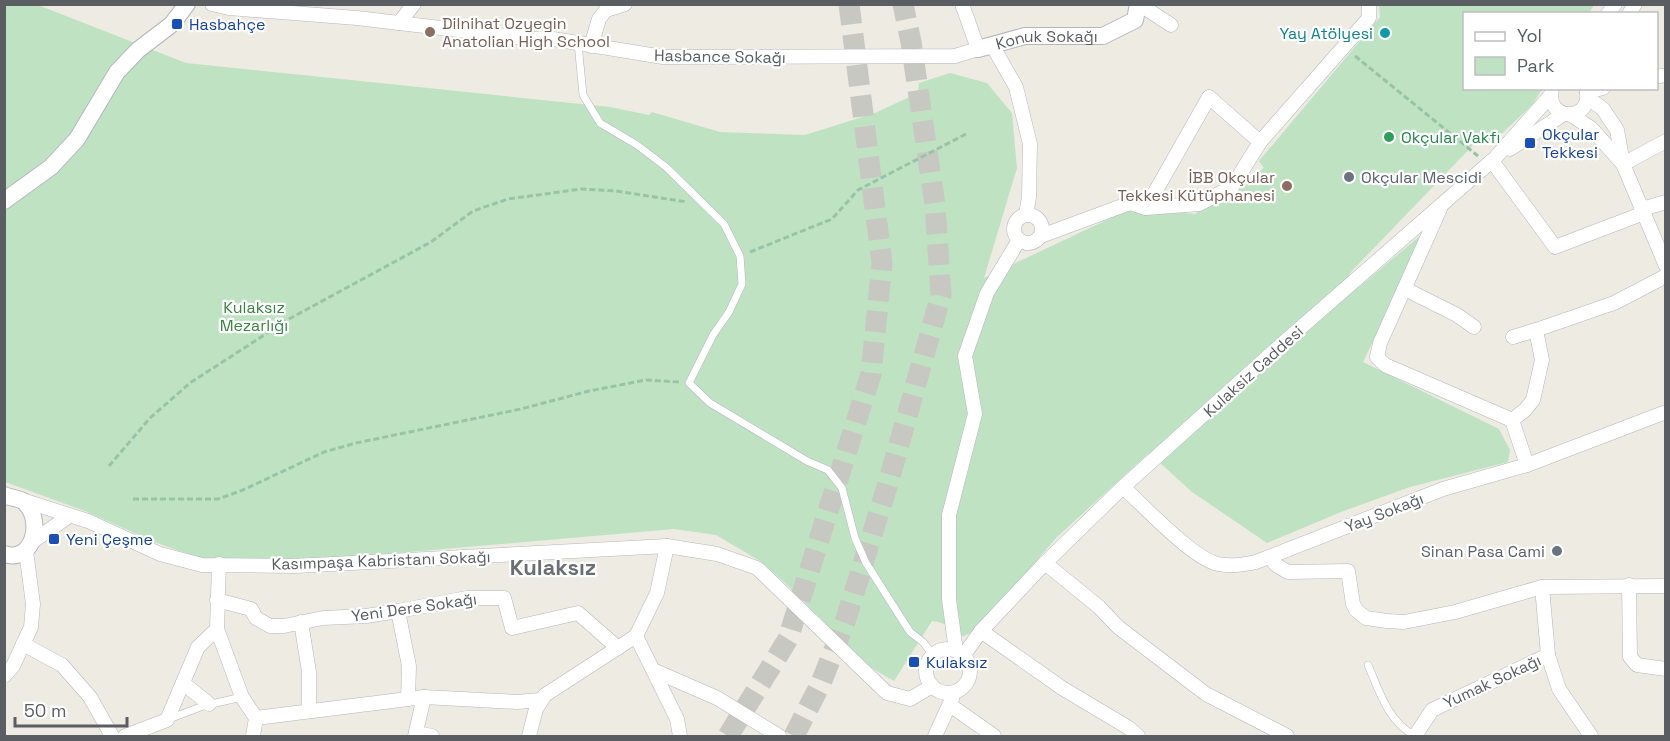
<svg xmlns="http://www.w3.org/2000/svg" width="1670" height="741" font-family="'Space Grotesk',sans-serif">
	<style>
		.green { fill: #bfe3c2 }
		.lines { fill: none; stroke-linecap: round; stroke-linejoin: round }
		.primary-tunnel { stroke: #c8c8c2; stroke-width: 21; stroke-dasharray: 21 10; stroke-linecap: butt }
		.service-casing { stroke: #b5b7bc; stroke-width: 8 }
		.minor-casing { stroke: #b5b7bc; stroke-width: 15 }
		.tertiary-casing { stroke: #b5b7bc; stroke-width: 18 }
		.path { stroke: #99c3a8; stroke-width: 3; stroke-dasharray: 6 3; stroke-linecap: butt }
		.service { stroke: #fff; stroke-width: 7 }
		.minor { stroke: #fff; stroke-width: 14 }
		.tertiary { stroke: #fff; stroke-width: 16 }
		.transit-dot { fill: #1a4fb4; stroke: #fff; stroke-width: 2 }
		.education-dot { fill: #8d6e63; stroke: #fff; stroke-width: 2 }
		.culture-dot { fill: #0f9aa8; stroke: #fff; stroke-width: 2 }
		.leisure-dot { fill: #2e9e5b; stroke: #fff; stroke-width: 2 }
		.worship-dot { fill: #6b7280; stroke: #fff; stroke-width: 2 }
		.labels { text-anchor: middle; stroke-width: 4.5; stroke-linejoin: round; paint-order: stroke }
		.education-label { font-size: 16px; fill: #785e54; stroke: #fff; text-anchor: start }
		.transit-label { font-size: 16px; fill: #164399; stroke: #fff; text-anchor: start }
		.culture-label { font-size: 16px; fill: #0d838f; stroke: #fff; text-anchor: end }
		.street-label { font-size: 16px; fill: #5a5d62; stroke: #fff }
		.leisure-label { font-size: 16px; fill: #27864d; stroke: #fff; text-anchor: start }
		.worship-label { font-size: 16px; fill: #5b616d; stroke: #fff; text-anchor: start }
		.park-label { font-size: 16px; fill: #398341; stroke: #fff }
		.district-label { font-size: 22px; font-weight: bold; fill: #6b6f74; stroke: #fff }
	</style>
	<rect width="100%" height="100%" fill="#edebe2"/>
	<path class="green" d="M4,5h34l148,58 424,44 39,8 3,-3 68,20 85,3 70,-22 43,-20 1,-10 31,-10 37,10 25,30 5,55 -33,110 148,-70 63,6 69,-46 -5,-7 121,-144 -1,-12h215l-5,8 -125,1v74l78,1 -9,15 -40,38 -16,-1 -128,133 10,13 68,-57 -64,132 136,67 11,21 -2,12 -98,25 -69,25 -74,31 -75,-51 -43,-39 -92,84 -79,92 -14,7c-15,-4 -13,-13 -32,-15l-38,60 -26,-15 -84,-84 -24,-21 -44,-26 -42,-6 -378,33 -91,-2 -48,-17 -72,-32 -80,-29z"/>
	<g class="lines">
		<g class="primary-tunnel">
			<polyline points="728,736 788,639 871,374 882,263 849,4"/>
			<polyline points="794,736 821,683 845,622 889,480 941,295 935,205 911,42 903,4"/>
		</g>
		<g class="service-casing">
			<g id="service">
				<polyline points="578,43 583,95 600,123 637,145 666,167 724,224 740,256 742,284 729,312 713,335 689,383 710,403 807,461 828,470 842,488 855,538 866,563 910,632 923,642 933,655"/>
				<path d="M1368,665c12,28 20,56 47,71"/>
				<polyline points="169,719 203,706 242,697"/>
			</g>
		</g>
		<g class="minor-casing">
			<g id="minor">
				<polyline points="212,4 229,8 357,18 533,39 547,38 663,57 955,56 978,49 962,4"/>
				<polyline points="1139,4 1171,25"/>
				<polyline points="1608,14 1615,4"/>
				<polyline points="1629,14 1635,4"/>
				<polyline points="399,23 414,4"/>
				<polyline points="992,45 1016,87 1030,144 1029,197 1026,215"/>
				<polyline points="591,46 599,19 606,10 625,4"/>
				<polyline points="1656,77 1666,75"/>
				<path d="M1552,89c-8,34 44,33 34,-1"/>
				<polyline points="1587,92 1603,88"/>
				<polyline points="1588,98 1603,109 1617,130 1623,164 1666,266"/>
				<polyline points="1571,115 1591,128 1623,164 1666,141"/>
				<polyline points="1510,149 1564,114"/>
				<polyline points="1492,161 1555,247 1644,213"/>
				<polyline points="1146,208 1209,97 1260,142"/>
				<polyline points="1440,209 1380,343 1377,357 1385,365 1512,420 1527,465"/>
				<polyline points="1642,209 1666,202"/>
				<circle cx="1028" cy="229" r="14"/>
				<polyline points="1041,236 1130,203 1146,208 1199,204 1232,187 1260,142 1369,18 1369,4"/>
				<polyline points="1405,289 1457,315 1474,327"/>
				<polyline points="1513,337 1536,330"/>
				<polyline points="1512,420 1525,410 1533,400 1542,360 1536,330 1614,303 1666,276"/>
				<path d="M1123,487c22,20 69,71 95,77 13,3 25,1 38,-2l187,-73 84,-24 139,-53"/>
				<polyline points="22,500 88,521 160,554 202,565 296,566 667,546 717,554 757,568 887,693 910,699 932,686"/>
				<polyline points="32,542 69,516"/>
				<polyline points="1270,557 1276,565 1288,572 1348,571 1353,604 1356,610 1366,618 1387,621 1404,622 1455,612 1542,587 1666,586"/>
				<polyline points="1045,563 1099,607 1118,627 1206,694 1287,736"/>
				<polyline points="219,564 217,629 242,697 256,718 253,736"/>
				<polyline points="1629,585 1630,657 1637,665 1666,669"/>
				<polyline points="1542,587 1548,655 1559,689 1591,736"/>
				<polyline points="217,600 251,609 256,618 270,626 284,626 323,618 366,616 398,611 467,598 504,598 512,628 578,613 618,648"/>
				<polyline points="398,611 409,666 408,699"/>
				<polyline points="301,622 309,672 309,711"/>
				<polyline points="981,631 1062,688 1129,728 1138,736"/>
				<polyline points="636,636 677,719 680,736"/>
				<polyline points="23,644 62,665 90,697 112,736"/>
				<circle cx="948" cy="671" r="22"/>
				<polyline points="956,651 949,599 949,515 975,414 965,356 987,293 1019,240"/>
				<polyline points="963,656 981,631 1045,563 1123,487 1282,344 1495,158 1551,95"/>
				<polyline points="655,671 717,698 779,736"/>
				<polyline points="4,676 13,666 31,627 33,604 26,551"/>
				<polyline points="183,683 209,704"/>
				<polyline points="950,705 994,736"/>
				<polyline points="256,718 424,697 517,702 541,700"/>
				<polyline points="416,733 432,736"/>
				<polyline points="125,736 167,720 198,647 217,629"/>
				<polyline points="415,736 424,697"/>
				<polyline points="529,736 536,709 545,695 636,636 657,593 667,546"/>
				<polyline points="935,736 952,699"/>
				<polyline points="1415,736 1432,710 1548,655"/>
			</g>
		</g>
		<g class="tertiary-casing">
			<g id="tertiary">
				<path id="s1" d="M978,49l47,-13h78l32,-16 3,-16"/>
				<polyline points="4,201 51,167 77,139 117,72 138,50 172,24 187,4"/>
				<path d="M4,495c6,3 14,3 19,6 21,16 12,63 -19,53"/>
			</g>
		</g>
		<g class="path">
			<polyline points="1355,56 1478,156"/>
			<polyline points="750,252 832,219 858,190 968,133"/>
			<polyline points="109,466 150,418 190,383 289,319 431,242 473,211 508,199 581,189 616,191 687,202"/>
			<polyline points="133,499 218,499 243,490 324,452 356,443 521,409 589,391 646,380 679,382"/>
		</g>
		<use href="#service" class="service"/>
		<use href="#minor" class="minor"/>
		<use href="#tertiary" class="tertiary"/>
	</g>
	<g class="transit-dot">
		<rect x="171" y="18" width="12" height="12" rx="3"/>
		<rect x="1524" y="137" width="12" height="12" rx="3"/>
		<rect x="48" y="533" width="12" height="12" rx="3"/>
		<rect x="908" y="656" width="12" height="12" rx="3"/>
	</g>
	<g class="education-dot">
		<circle cx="430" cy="32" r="6"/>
		<circle cx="1287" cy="186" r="6"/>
	</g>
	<circle class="culture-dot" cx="1385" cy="33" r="6"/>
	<circle class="leisure-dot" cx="1389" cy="137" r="6"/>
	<g class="worship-dot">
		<circle cx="1349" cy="177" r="6"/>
		<circle cx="1557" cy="551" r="6"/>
	</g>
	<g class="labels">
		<g class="education-label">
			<text x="442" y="29">Dilnihat Ozyegin<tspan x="442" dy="18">Anatolian High School</tspan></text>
			<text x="1275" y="183" text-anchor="end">İBB Okçular<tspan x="1275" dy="18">Tekkesi Kütüphanesi</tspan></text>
		</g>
		<g class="transit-label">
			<text x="189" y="30">Hasbahçe</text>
			<text x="1542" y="140">Okçular<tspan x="1542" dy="18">Tekkesi</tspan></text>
			<text x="66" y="545">Yeni Çeşme</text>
			<text x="926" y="668">Kulaksız</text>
		</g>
		<g class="culture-label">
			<text x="1373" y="39">Yay Atölyesi</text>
		</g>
		<g class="street-label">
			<text dy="6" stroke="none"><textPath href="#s1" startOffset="70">Konuk Sokağı</textPath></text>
			<text transform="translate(720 56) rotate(1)" y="6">Hasbance Sokağı</text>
			<text transform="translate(1253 371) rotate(-42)" y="6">Kulaksiz Caddesi</text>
			<text transform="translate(1384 512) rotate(-21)" y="6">Yay Sokağı</text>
			<text transform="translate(381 560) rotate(-2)" y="6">Kasımpaşa Kabristanı Sokağı</text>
			<text transform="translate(414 607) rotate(-8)" y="6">Yeni Dere Sokağı</text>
			<text transform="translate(1492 681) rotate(-25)" y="6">Yumak Sokağı</text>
		</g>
		<g class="leisure-label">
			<text x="1401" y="143">Okçular Vakfı</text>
		</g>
		<g class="worship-label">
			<text x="1361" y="183">Okçular Mescidi</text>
			<text x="1545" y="557" text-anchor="end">Sinan Pasa Cami</text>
		</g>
		<g class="park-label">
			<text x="254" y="313">Kulaksız<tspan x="254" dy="18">Mezarlığı</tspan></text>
		</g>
		<g class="district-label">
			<text x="553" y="575">Kulaksız</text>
		</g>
	</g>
	<rect width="1670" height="741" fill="none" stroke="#5a5d62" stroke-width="12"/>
	<rect x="1463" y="12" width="195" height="78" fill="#ffffff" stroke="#bdbec0" stroke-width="1.5"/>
	<rect x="1475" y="32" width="30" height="9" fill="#ffffff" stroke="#bdbec0" stroke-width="1.5"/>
	<text x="1517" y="42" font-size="18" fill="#5a5d62">Yol</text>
	<rect x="1475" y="57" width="30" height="18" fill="#bfe3c2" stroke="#bdbec0" stroke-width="1.5"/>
	<text x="1517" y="72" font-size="18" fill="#5a5d62">Park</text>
	<path d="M15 717v9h112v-9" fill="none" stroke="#5a5d62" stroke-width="3"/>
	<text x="24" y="717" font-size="18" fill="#5a5d62" stroke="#ffffff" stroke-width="4.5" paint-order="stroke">50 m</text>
</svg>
